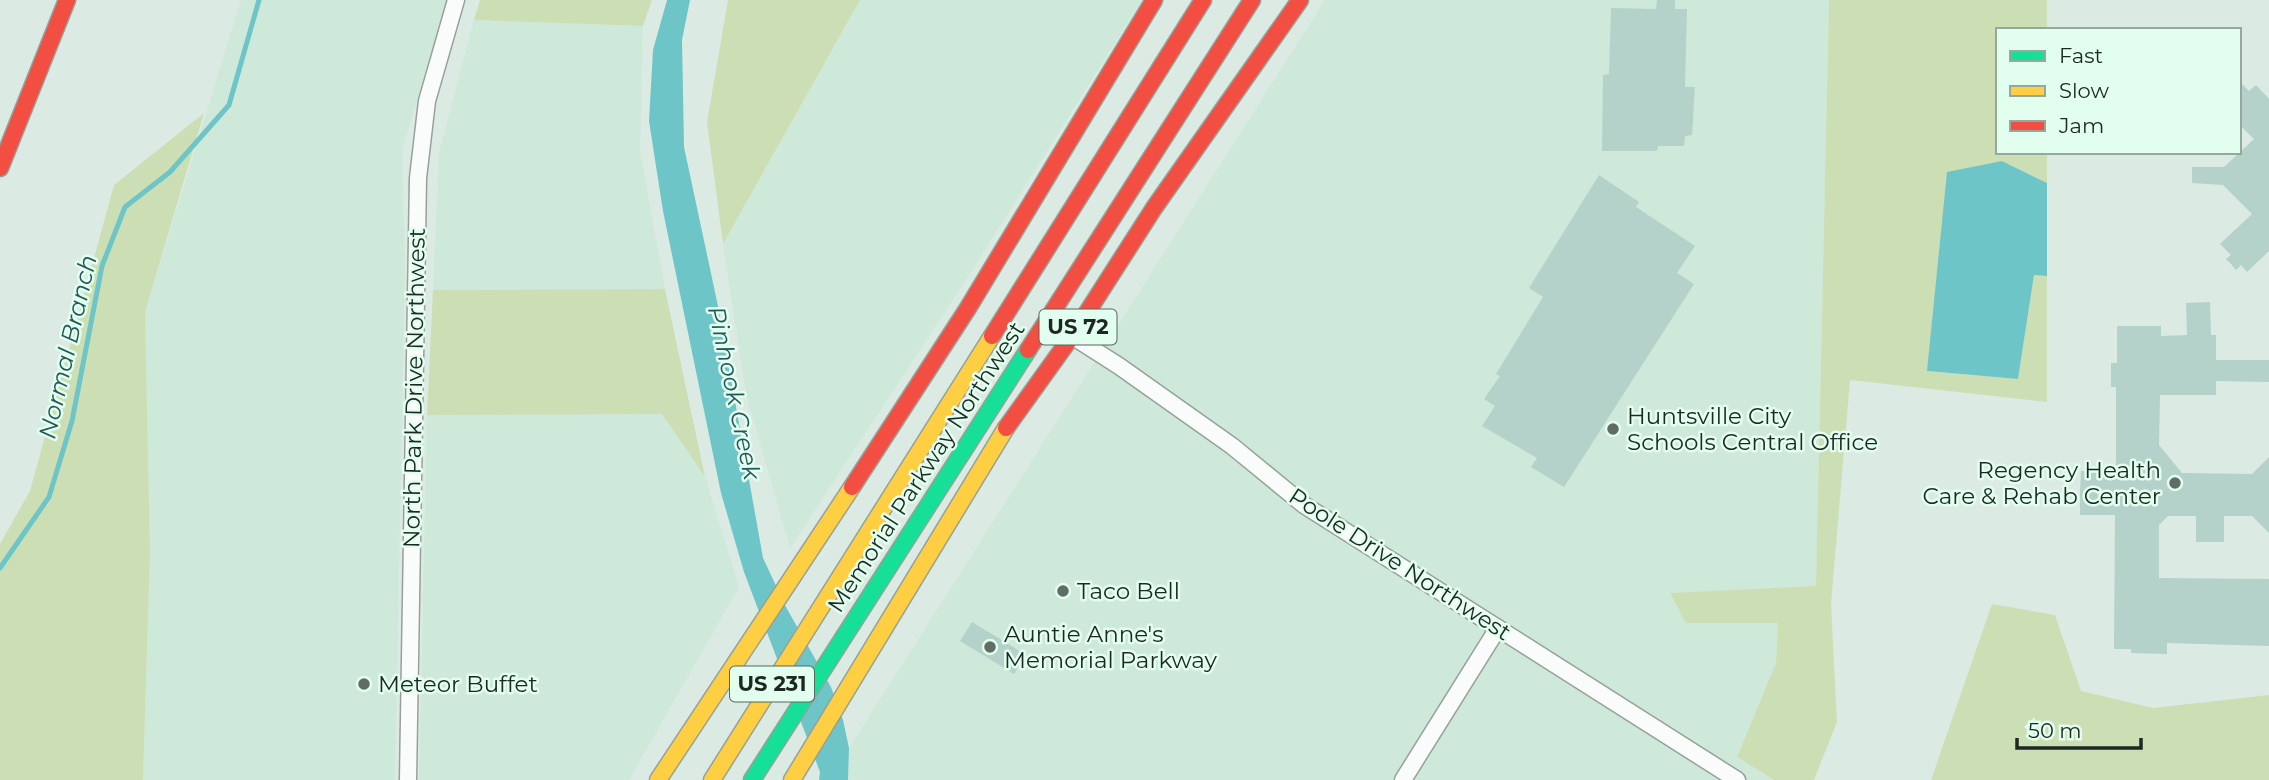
<svg xmlns="http://www.w3.org/2000/svg" width="2269" height="780" font-family="Montserrat,sans-serif">
	<style>
		.built { fill: #cee9da }
		.green { fill: #ccdfb4 }
		.water { fill: #6ec5c8 }
		.lines { fill: none; stroke-linecap: round; stroke-linejoin: round }
		.stream { stroke: #6ec5c8; stroke-width: 5 }
		.building { fill: #b4d1ca }
		.street-casing { stroke: #95a19a; stroke-width: 19 }
		.fast-casing { stroke: #95a19a; stroke-width: 19 }
		.slow-casing { stroke: #95a19a; stroke-width: 19 }
		.jam-casing { stroke: #95a19a; stroke-width: 19 }
		.street { stroke: #fafcfb; stroke-width: 16 }
		.fast { stroke: #16e098; stroke-width: 16 }
		.slow { stroke: #ffcf43; stroke-width: 16 }
		.jam { stroke: #f24e42; stroke-width: 16 }
		.poi-dot { fill: #606c66; stroke: #e2feef; stroke-width: 2.5 }
		.labels { text-anchor: middle; stroke-width: 5; stroke-linejoin: round; paint-order: stroke }
		.shield { fill: #e2feef; stroke: #596860; stroke-width: 2 }
		.shield-label { font-size: 21px; font-weight: bold; fill: #1e2823 }
		.street-label { font-size: 23px; fill: #1e2823; stroke: #e2feef }
		.poi-label { font-size: 23px; fill: #1e2823; stroke: #e2feef; text-anchor: start }
		.water-label { font-size: 24px; font-style: italic; fill: #25565a; stroke: #e2feef }
	</style>
	<rect width="100%" height="100%" fill="#dbebe3"/>
	<g class="built">
		<polygon points="241,0 447,0 402,150 405,266 395,780 143,780 150,552 145,312"/>
		<polygon points="860,0 1142,0 977,263 790,548 746,394 723,244"/>
		<polygon points="1325,0 1829,0 1816,587 1671,593 1686,623 1778,623 1776,663 1737,757 1774,780 848,780 849,748"/>
		<polygon points="474,20 643,26 640,151 665,289 433,290 439,153"/>
		<polygon points="662,414 705,477 739,587 629,780 419,780 427,415"/>
	</g>
	<g class="green">
		<polygon points="480,0 652,0 643,26 474,20"/>
		<polygon points="728,0 860,0 723,244 707,122"/>
		<polygon points="1829,0 2047,0 2047,30 1998,30 1998,152 2047,152 2047,183 2002,161 1927,371 2018,379 2034,275 2047,276 2047,402 1850,380 1831,604 1837,722 1814,780 1774,780 1737,757 1776,663 1778,623 1686,623 1670,593 1816,586"/>
		<polygon points="204,113 145,312 150,552 143,780 0,780 0,544 30,491 114,185"/>
		<polygon points="665,289 705,477 662,414 427,415 433,290"/>
		<polygon points="1992,604 2055,615 2081,691 2153,708 2269,695 2269,780 1931,780"/>
	</g>
	<g class="water">
		<polygon points="667,0 690,0 682,40 684,147 718,306 763,558 786,607 831,687 843,720 849,748 848,780 819,780 820,772 744,572 721,493 663,211 649,121 653,50"/>
		<polygon points="2002,161 2047,183 2047,276 2034,275 2018,379 1927,371 1947,172"/>
	</g>
	<g class="lines">
		<polyline class="stream" points="0,568 49,497 72,421 102,266 125,207 170,172 229,105 259,0"/>
	</g>
	<g class="building">
		<polygon points="1657,0 1675,0 1675,9 1687,9 1685,87 1695,87 1692,135 1685,136 1684,146 1658,146 1657,151 1602,151 1603,75 1609,74 1611,8 1656,9"/>
		<polygon points="2239,81 2249,91 2256,85 2269,99 2269,251 2247,272 2241,265 2236,270 2231,264 2226,259 2231,255 2220,244 2252,214 2223,185 2192,183 2192,167 2224,167 2254,139 2239,124"/>
		<polygon points="1599,175 1639,202 1636,207 1695,246 1677,273 1694,284 1564,487 1531,467 1537,458 1482,426 1495,406 1484,399 1500,376 1496,374 1543,297 1529,288"/>
		<polygon points="2210,302 2211,335 2216,335 2216,360 2269,360 2269,382 2216,381 2216,395 2160,395 2159,445 2182,473 2252,474 2269,457 2269,533 2252,516 2224,516 2224,542 2196,542 2196,516 2168,516 2159,525 2159,578 2269,579 2269,646 2167,643 2167,654 2131,653 2131,649 2114,649 2115,515 2080,515 2080,492 2081,471 2116,471 2116,387 2111,387 2111,363 2117,363 2117,326 2161,326 2161,336 2187,335 2186,303"/>
		<polygon points="972,622 1026,655 1014,674 960,641"/>
	</g>
	<g class="lines">
		<g class="street-casing">
			<g id="street">
				<polyline points="1072,336 1119,366 1232,446 1304,505 1737,780"/>
				<polyline points="408,780 418,178 427,101 456,0"/>
				<polyline points="1403,780 1498,628"/>
			</g>
		</g>
		<g class="fast-casing">
			<polyline id="fast" points="752,780 1028,350"/>
		</g>
		<g class="slow-casing">
			<g id="slow">
				<polyline points="658,780 852,487"/>
				<polyline points="712,780 992,336"/>
				<polyline points="792,780 1006,428"/>
			</g>
		</g>
		<g class="jam-casing">
			<g id="jam">
				<polyline points="0,168 67,0"/>
				<polyline points="992,336 1203,0"/>
				<polyline points="1028,350 1252,0"/>
				<polyline points="1006,428 1072,336 1154,208 1300,0"/>
				<polyline points="852,487 968,308 1154,0"/>
			</g>
		</g>
		<use href="#street" class="street"/>
		<use href="#fast" class="fast"/>
		<use href="#slow" class="slow"/>
		<use href="#jam" class="jam"/>
	</g>
	<g class="poi-dot">
		<circle cx="1613" cy="429" r="7"/>
		<circle cx="2175" cy="483" r="7"/>
		<circle cx="1063" cy="591" r="7"/>
		<circle cx="990" cy="647" r="7"/>
		<circle cx="364" cy="684" r="7"/>
	</g>
	<g class="labels">
		<g class="shield">
			<rect x="1039.5" y="309.5" width="77" height="35" rx="5"/>
			<rect x="730" y="666.5" width="84" height="35" rx="5"/>
		</g>
		<g class="shield-label">
			<text x="1078" y="334">US 72</text>
			<text x="772" y="691">US 231</text>
		</g>
		<g class="street-label">
			<text transform="translate(414 388) rotate(-89)" y="8">North Park Drive Northwest</text>
			<text transform="translate(926 467) rotate(-57)" y="8">Memorial Parkway Northwest</text>
			<text transform="translate(1400 564) rotate(33)" y="8">Poole Drive Northwest</text>
		</g>
		<g class="poi-label">
			<text x="1627" y="424">Huntsville City<tspan x="1627" dy="26">Schools Central Office</tspan></text>
			<text x="2161" y="478" text-anchor="end">Regency Health<tspan x="2161" dy="26">Care &amp; Rehab Center</tspan></text>
			<text x="1077" y="599">Taco Bell</text>
			<text x="1004" y="642">Auntie Anne's<tspan x="1004" dy="26">Memorial Parkway</tspan></text>
			<text x="378" y="692">Meteor Buffet</text>
		</g>
		<g class="water-label">
			<text transform="translate(68 347) rotate(-77)" y="8">Normal Branch</text>
			<text transform="translate(734 393) rotate(78)" y="8">Pinhook Creek</text>
		</g>
	</g>
	<rect x="1996" y="28" width="245" height="126" fill="#e2feef" stroke="#94a89d" stroke-width="2"/>
	<rect x="2010" y="51" width="35" height="10" fill="#16e098" stroke="#94a89d" stroke-width="2"/>
	<text x="2059" y="63" font-size="21" fill="#1e2823">Fast</text>
	<rect x="2010" y="86" width="35" height="10" fill="#ffcf43" stroke="#94a89d" stroke-width="2"/>
	<text x="2059" y="98" font-size="21" fill="#1e2823">Slow</text>
	<rect x="2010" y="121" width="35" height="10" fill="#f24e42" stroke="#94a89d" stroke-width="2"/>
	<text x="2059" y="133" font-size="21" fill="#1e2823">Jam</text>
	<path d="M2017 738v10h124v-10" fill="none" stroke="#1e2823" stroke-width="3.5"/>
	<text x="2028" y="738" font-size="21" fill="#1e2823" stroke="#e2feef" stroke-width="5" paint-order="stroke">50 m</text>
</svg>
